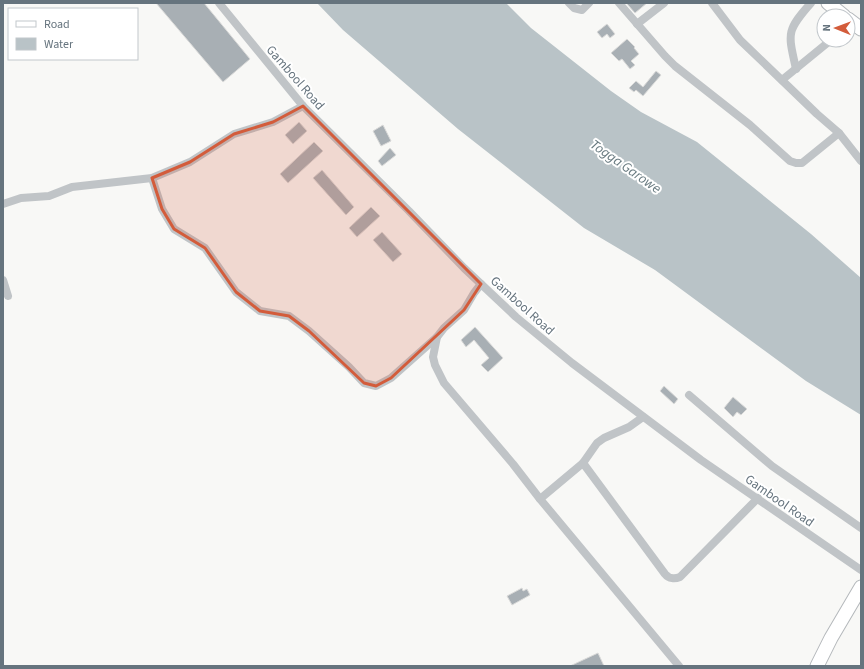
<svg xmlns="http://www.w3.org/2000/svg" width="864" height="669" font-family="'Source Sans 3',sans-serif">
	<style>
		.water { fill: #b9c3c7 }
		.building { fill: #a8afb4; stroke: #dadad9 }
		.lines { fill: none; stroke-linecap: round; stroke-linejoin: round }
		.primary-casing { stroke: #b4b8bb; stroke-width: 15 }
		.minor { stroke: #c0c4c7; stroke-width: 8 }
		.primary { stroke: #fff; stroke-width: 13 }
		.marked { fill: #d35c3b; fill-opacity: 0.2; stroke: #d35c3b; stroke-width: 3; stroke-linejoin: round }
		.labels { text-anchor: middle; stroke-width: 4; stroke-linejoin: round; paint-order: stroke }
		.street-label { font-size: 13px; fill: #66747e; stroke: #fff }
		.water-label { font-size: 14px; font-style: italic; fill: #67797f; stroke: #fff }
	</style>
	<rect width="100%" height="100%" fill="#f8f8f6"/>
	<polygon class="water" points="317,3 506,3 531,28 611,91 641,112 697,142 811,234 861,278 861,415 806,381 655,270 584,228 458,129 343,30"/>
	<g class="building">
		<polygon points="156,3 204,3 250,59 223,82"/>
		<polygon points="629,3 647,3 635,13 627,4"/>
		<polygon points="607,24 615,34 610,38 607,34 602,38 597,32"/>
		<polygon points="627,39 635,47 634,48 639,54 631,61 635,65 630,69 622,59 619,61 611,53"/>
		<polygon points="656,71 661,75 643,96 636,90 634,92 629,88 636,81 643,87"/>
		<polygon points="299,122 307,131 293,144 285,135"/>
		<polygon points="383,125 391,141 381,146 373,131"/>
		<polygon points="314,142 323,151 288,183 280,174"/>
		<polygon points="390,148 396,155 382,166 378,161"/>
		<polygon points="322,170 354,207 346,215 313,178"/>
		<polygon points="371,207 380,216 357,237 349,228"/>
		<polygon points="382,232 402,254 393,262 373,240"/>
		<polygon points="475,327 503,358 488,372 481,365 489,358 474,340 466,347 461,340"/>
		<polygon points="664,386 678,399 674,404 660,391"/>
		<polygon points="733,397 747,409 741,415 737,412 733,417 724,408"/>
		<polygon points="522,588 523,591 527,589 530,595 512,605 507,596"/>
		<polygon points="598,653 604,666 570,666"/>
	</g>
	<g class="lines">
		<g class="primary-casing">
			<g id="primary">
				<polyline points="828,3 844,16"/>
				<polyline points="848,19 861,29"/>
				<polyline points="817,666 831,638 861,587"/>
			</g>
		</g>
		<g class="minor">
			<polyline points="219,3 303,106 409,211 464,268 516,317 572,363 701,460 861,570"/>
			<polyline points="569,3 574,8 582,10 589,3"/>
			<polyline points="619,3 665,56 675,66 750,125 790,161 796,163 802,163 839,133"/>
			<polyline points="712,3 740,40 817,114 839,133 861,161"/>
			<polyline points="637,24 664,3"/>
			<path d="M796,69c-8,-36 -10,-38 15,-66"/>
			<polyline points="782,80 831,40"/>
			<polyline points="152,178 162,209 174,229 205,248 236,292 260,311 289,316 309,331 349,367 364,383 376,386 391,378 437,337"/>
			<polyline points="3,204 21,198 49,196 72,187 152,178 190,162 234,134 273,122 303,106"/>
			<polyline points="3,280 8,296"/>
			<polyline points="481,284 474,293 464,310 444,328 437,337 433,357 435,365 444,383 513,464 540,499 679,666"/>
			<polyline points="689,395 772,466 861,528"/>
			<path d="M583,463l82,111c4,5 10,5 15,3l78,-79"/>
			<polyline points="540,499 583,463 597,443 604,438 629,427 643,417"/>
		</g>
		<use href="#primary" class="primary"/>
	</g>
	<path class="marked" d="M303,106l178,178 -17,26 -73,68 -15,8 -12,-3 -55,-52 -20,-15 -29,-5 -24,-19 -31,-44 -31,-19 -12,-20 -10,-31 38,-16 44,-28 39,-12z"/>
	<g class="labels">
		<g class="street-label">
			<text transform="translate(296 77) rotate(49)" y="5">Gambool Road</text>
			<text transform="translate(523 305) rotate(42)" y="5">Gambool Road</text>
			<text transform="translate(780 500) rotate(35)" y="5">Gambool Road</text>
		</g>
		<g class="water-label">
			<text transform="translate(626 166) rotate(35)" y="5">Togga Garowe</text>
		</g>
	</g>
	<rect width="864" height="669" fill="none" stroke="#66747e" stroke-width="8"/>
	<rect x="8" y="8" width="130" height="52" fill="#ffffff" stroke="#c2c7cb"/>
	<rect x="16" y="21" width="20" height="6" fill="#ffffff" stroke="#c2c7cb"/>
	<text x="44" y="28" font-size="12" fill="#66747e">Road</text>
	<rect x="16" y="38" width="20" height="12" fill="#b9c3c7" stroke="#c2c7cb"/>
	<text x="44" y="48" font-size="12" fill="#66747e">Water</text>
	<g transform="translate(836 28) rotate(271)"><circle r="19" fill="#ffffff" stroke="#c2c7cb"/>
	<path d="M0-3L7 15L0 10L-7 15Z" fill="#d35c3b"/>
	<text y="-6" font-size="11" font-weight="bold" text-anchor="middle" fill="#66747e">N</text>
	</g>
</svg>
